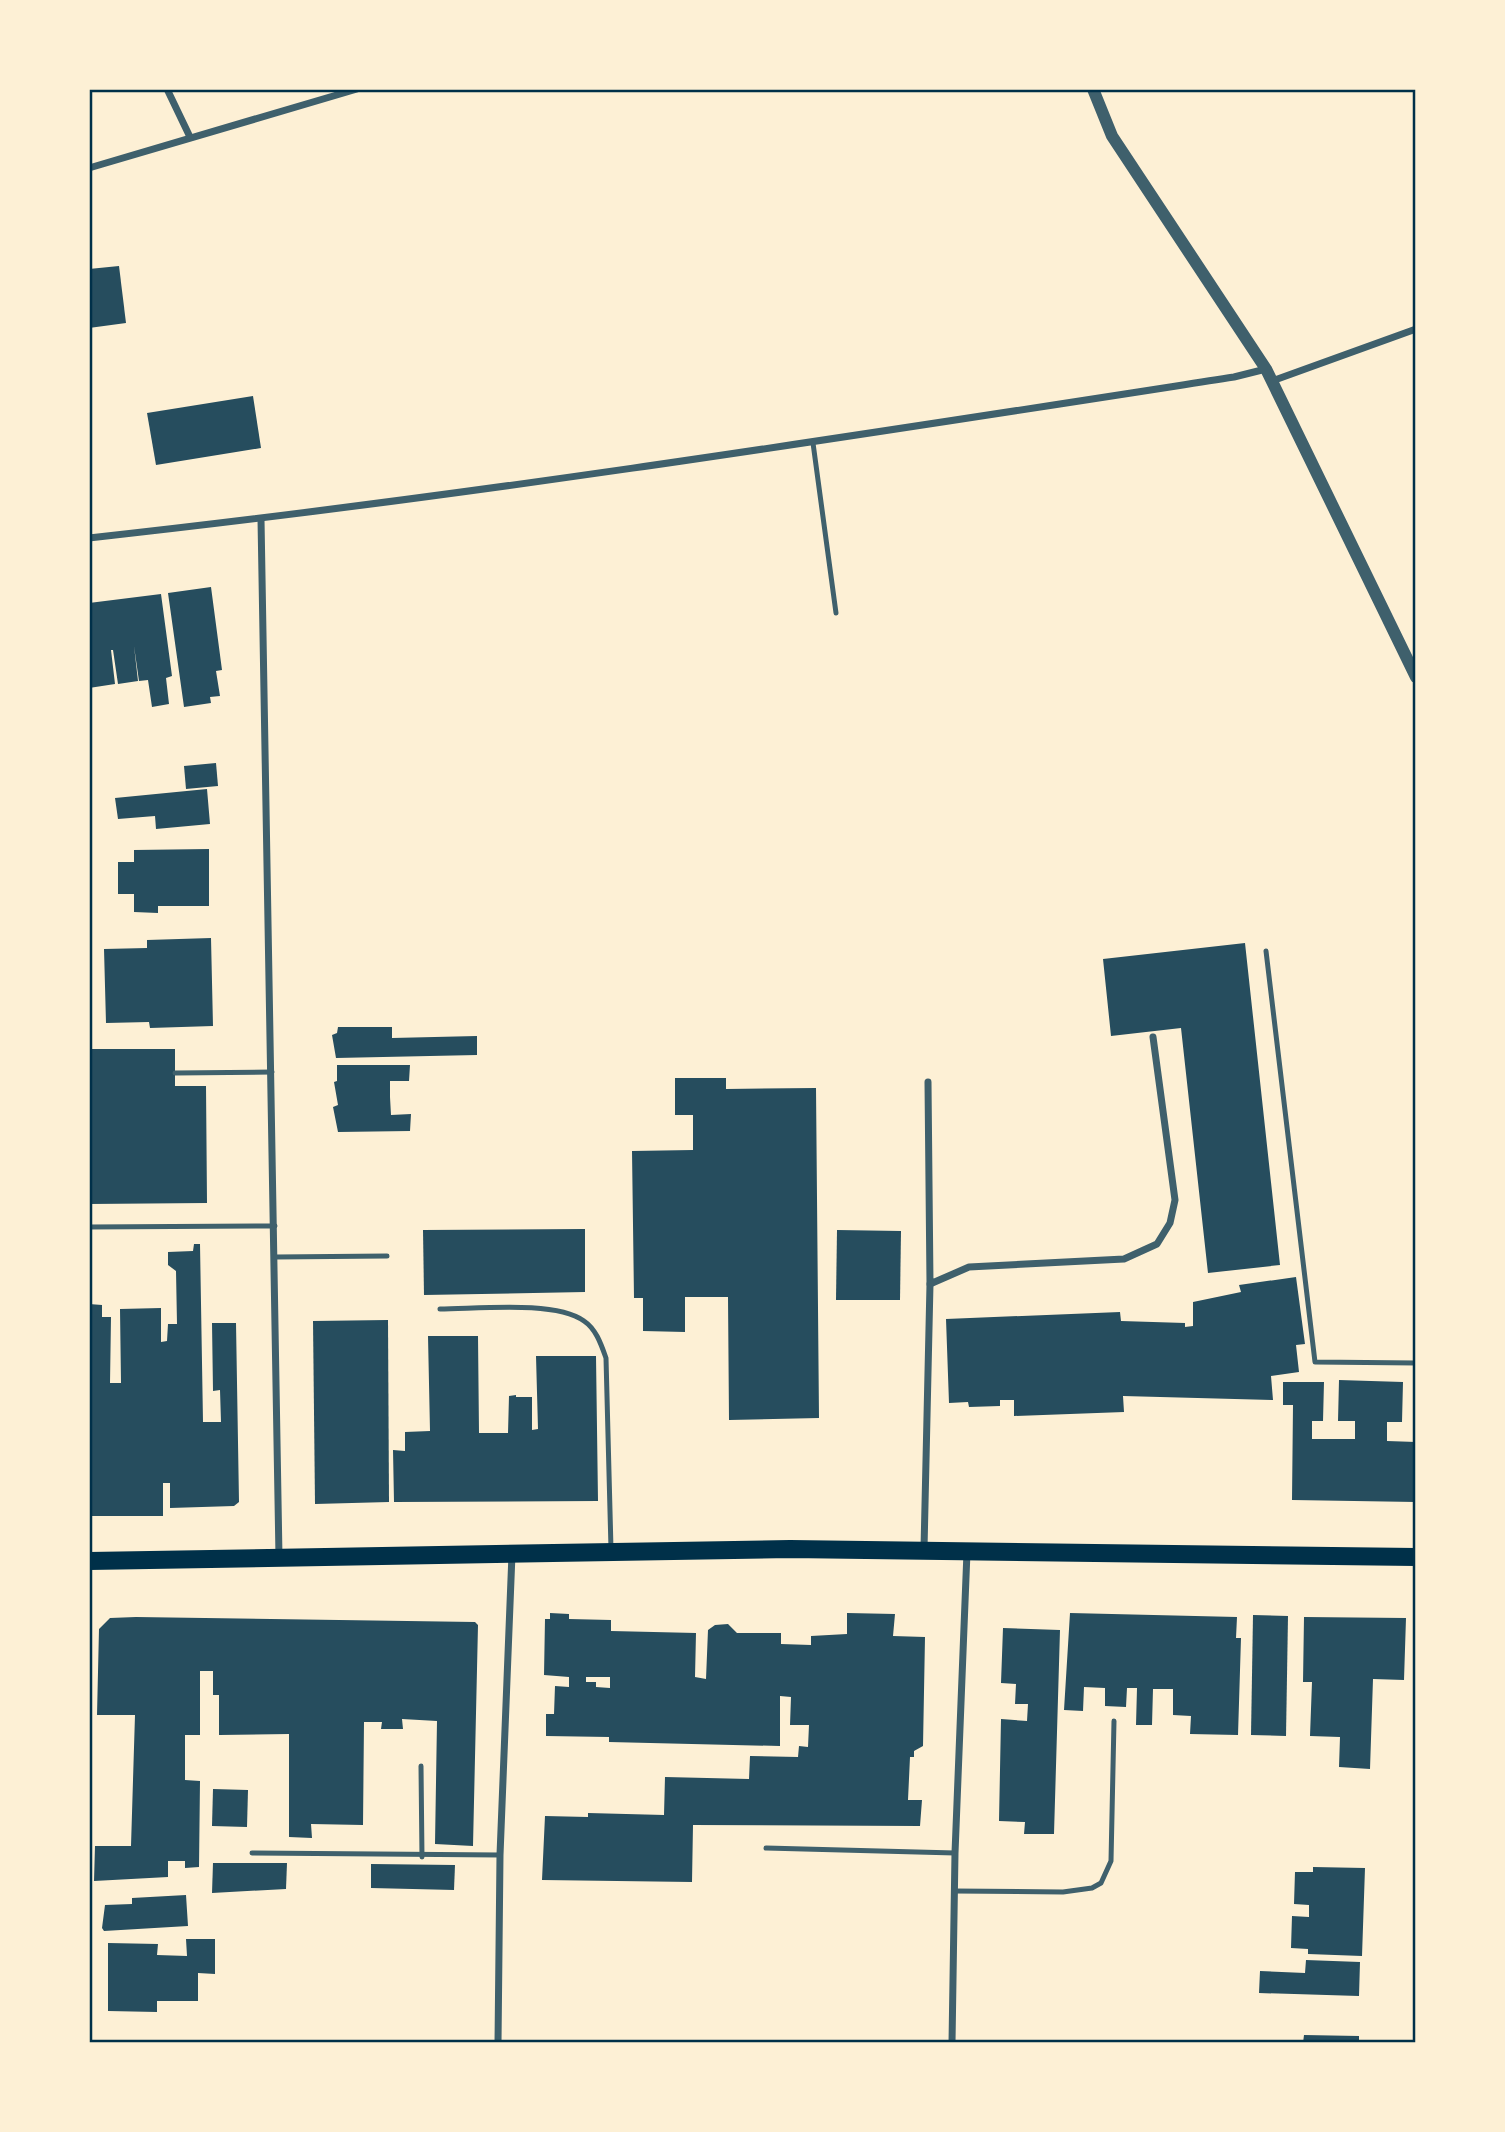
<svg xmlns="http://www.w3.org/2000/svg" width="1505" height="2132" font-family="Mulish,sans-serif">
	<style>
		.building { fill: #264d5e; fill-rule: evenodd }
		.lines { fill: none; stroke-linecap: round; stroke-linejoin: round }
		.service { stroke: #3f606c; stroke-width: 5 }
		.minor { stroke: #3f606c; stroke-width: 7 }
		.tertiary { stroke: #3f606c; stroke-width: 12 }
		.primary { stroke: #003049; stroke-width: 18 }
		.neatline { fill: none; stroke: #003049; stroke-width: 2.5 }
	</style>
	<rect width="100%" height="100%" fill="#fdf0d5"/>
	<g class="building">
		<polygon points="119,266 126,323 89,328 89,269"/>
		<polygon points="253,396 261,448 156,465 147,413"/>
		<polygon points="211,587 222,670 216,671 220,696 210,697 211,703 184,707 168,593"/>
		<polygon points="161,594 172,676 166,678 169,704 152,707 148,680 139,681 134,646 138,681 118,684 113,650 111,650 115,684 89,688 89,603"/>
		<polygon points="216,763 218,786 186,789 184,766"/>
		<polygon points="207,789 210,824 156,829 155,816 118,819 115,798"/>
		<polygon points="209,849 209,906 158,906 158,913 134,912 134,894 118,894 118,862 134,862 134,850"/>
		<polygon points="211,938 213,1026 150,1028 149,1022 106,1023 104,949 147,948 147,940"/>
		<polygon points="1245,943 1280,1265 1208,1273 1181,1028 1111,1036 1103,959"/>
		<polygon points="338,1027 392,1027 392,1038 477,1036 477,1055 336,1058 332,1035 337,1033"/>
		<polygon points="89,1049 175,1049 175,1086 206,1086 207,1203 89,1204"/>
		<polygon points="337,1065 410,1065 409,1081 390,1081 390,1097 391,1115 411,1114 410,1131 338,1132 333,1107 338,1105 334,1082 337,1081"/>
		<polygon points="675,1078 726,1078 726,1089 816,1088 819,1418 729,1420 728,1297 685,1297 685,1332 643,1331 643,1298 634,1298 632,1151 693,1150 693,1115 675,1115"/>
		<polygon points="585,1229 585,1292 424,1295 423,1230"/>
		<polygon points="837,1230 901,1231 900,1300 836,1300"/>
		<polygon points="194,1244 200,1244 203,1422 221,1422 220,1390 213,1391 212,1323 236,1323 239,1502 234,1506 170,1508 170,1483 163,1483 163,1516 89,1516 89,1304 102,1305 102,1317 111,1317 110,1383 121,1383 120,1309 161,1308 161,1342 167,1341 168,1324 177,1324 176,1271 168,1265 168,1252 193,1251"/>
		<polygon points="1296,1277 1305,1344 1296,1345 1299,1372 1271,1376 1273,1400 1123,1396 1124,1412 1014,1416 1014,1400 1000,1400 1000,1406 969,1407 968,1402 949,1403 946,1319 1120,1312 1121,1321 1185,1323 1185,1327 1193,1326 1193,1302 1241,1292 1239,1285"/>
		<polygon points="388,1320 389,1502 315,1504 313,1321"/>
		<polygon points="428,1336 478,1336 479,1433 508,1433 509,1396 516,1395 516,1397 532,1397 532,1430 538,1429 536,1356 596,1356 598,1501 394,1502 393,1450 405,1451 405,1432 430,1431"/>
		<polygon points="1339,1380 1403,1382 1402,1422 1387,1422 1387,1441 1416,1442 1416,1502 1292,1500 1293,1405 1283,1405 1283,1382 1324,1382 1323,1421 1312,1421 1312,1439 1355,1439 1355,1421 1338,1421"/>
		<path d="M550,1613l19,1v5l42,1v11l85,2 -1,44 11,2 2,-49 7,-5 13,-1 9,9h44v11l30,1v-9l36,-2v-21l48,1 -2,22 32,1 -2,109 -9,5v6h-4l-2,43h14l-2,26 -227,-1 -1,57 -150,-2 3,-64 43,1v-4l76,2 1,-38 84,2 1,-23 48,1 1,-11 9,1 1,-22h-19l1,-28 -11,-1v50l-171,-4v-5l-63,-1v-22h8l1,-28 14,1v-10l-25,-2 1,-56h5zM586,1677h24v11l-14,-1v-5h-10z"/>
		<polygon points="1070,1613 1237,1617 1236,1638 1241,1638 1238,1735 1190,1734 1191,1716 1173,1715 1173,1689 1153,1689 1152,1725 1136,1725 1137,1688 1127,1688 1126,1707 1105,1706 1105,1688 1084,1687 1083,1711 1064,1710"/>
		<polygon points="1253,1615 1288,1616 1286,1736 1251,1735"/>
		<polygon points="136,1617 475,1622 478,1625 473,1846 435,1844 437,1721 402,1719 403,1729 381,1729 382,1722 364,1722 363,1825 311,1824 312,1838 289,1837 289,1734 219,1735 219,1695 213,1695 213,1671 200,1671 200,1735 185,1735 185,1780 200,1781 199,1867 185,1868 185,1861 168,1861 168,1877 94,1881 95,1846 131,1846 135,1715 97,1715 99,1629 110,1618"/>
		<polygon points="1304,1617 1406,1618 1404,1680 1373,1679 1370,1769 1339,1767 1340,1737 1310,1736 1312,1682 1303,1682"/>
		<polygon points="1003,1628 1060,1630 1054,1834 1024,1834 1025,1822 999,1821 1001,1719 1027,1721 1028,1704 1015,1704 1016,1684 1001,1683"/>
		<polygon points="213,1789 248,1790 247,1827 212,1826"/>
		<polygon points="213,1863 287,1863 286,1889 212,1893"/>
		<polygon points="371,1864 455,1865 454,1890 371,1888"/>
		<polygon points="1313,1867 1365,1868 1362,1956 1308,1954 1308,1949 1291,1948 1292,1916 1309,1917 1309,1905 1294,1904 1295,1872 1313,1872"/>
		<polygon points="186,1895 188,1926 104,1931 102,1928 105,1905 132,1904 132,1898"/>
		<polygon points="186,1939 215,1939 215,1974 198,1973 198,2001 157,2001 157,2012 108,2011 108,1943 158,1944 157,1955 187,1956"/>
		<polygon points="1306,1960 1360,1962 1359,1996 1259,1993 1260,1971 1305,1973"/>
		<polygon points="1304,2035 1359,2036 1359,2043 1303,2043"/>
	</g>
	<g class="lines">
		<g class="service">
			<polyline points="813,443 836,613"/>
			<polyline points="1266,951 1315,1362 1416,1363"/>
			<polyline points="175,1073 272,1072"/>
			<polyline points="89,1227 275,1226"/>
			<polyline points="276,1257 387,1256"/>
			<path d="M440,1309c36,0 115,-9 144,12 12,8 17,23 22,37l5,191"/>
			<polyline points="421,1766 422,1857"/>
			<polyline points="766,1848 955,1853"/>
			<polyline points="252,1853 500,1855"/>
			<polyline points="954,1891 1063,1892 1092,1888 1101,1883 1111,1861 1114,1721"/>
		</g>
		<g class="minor">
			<polyline points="167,89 190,137"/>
			<polyline points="89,168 357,89"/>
			<polyline points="1272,381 1416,329"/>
			<polyline points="261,519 279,1557"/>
			<path d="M89,538c383,-42 764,-102 1145,-161l32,-8"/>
			<polyline points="928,1082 930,1284 969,1267 1124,1259 1157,1244 1170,1223 1175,1200 1153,1037"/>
			<polyline points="924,1549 930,1284"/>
			<polyline points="498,2043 500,1855 512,1554"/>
			<polyline points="952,2043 955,1853 967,1552"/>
		</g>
		<polyline class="tertiary" points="1093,89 1112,136 1266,369 1416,677"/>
		<polyline class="primary" points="89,1561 790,1549 1416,1557"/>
	</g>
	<rect width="1505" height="2132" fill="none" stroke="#fdf0d5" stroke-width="182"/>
	<rect x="91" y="91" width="1323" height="1950" class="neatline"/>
</svg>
